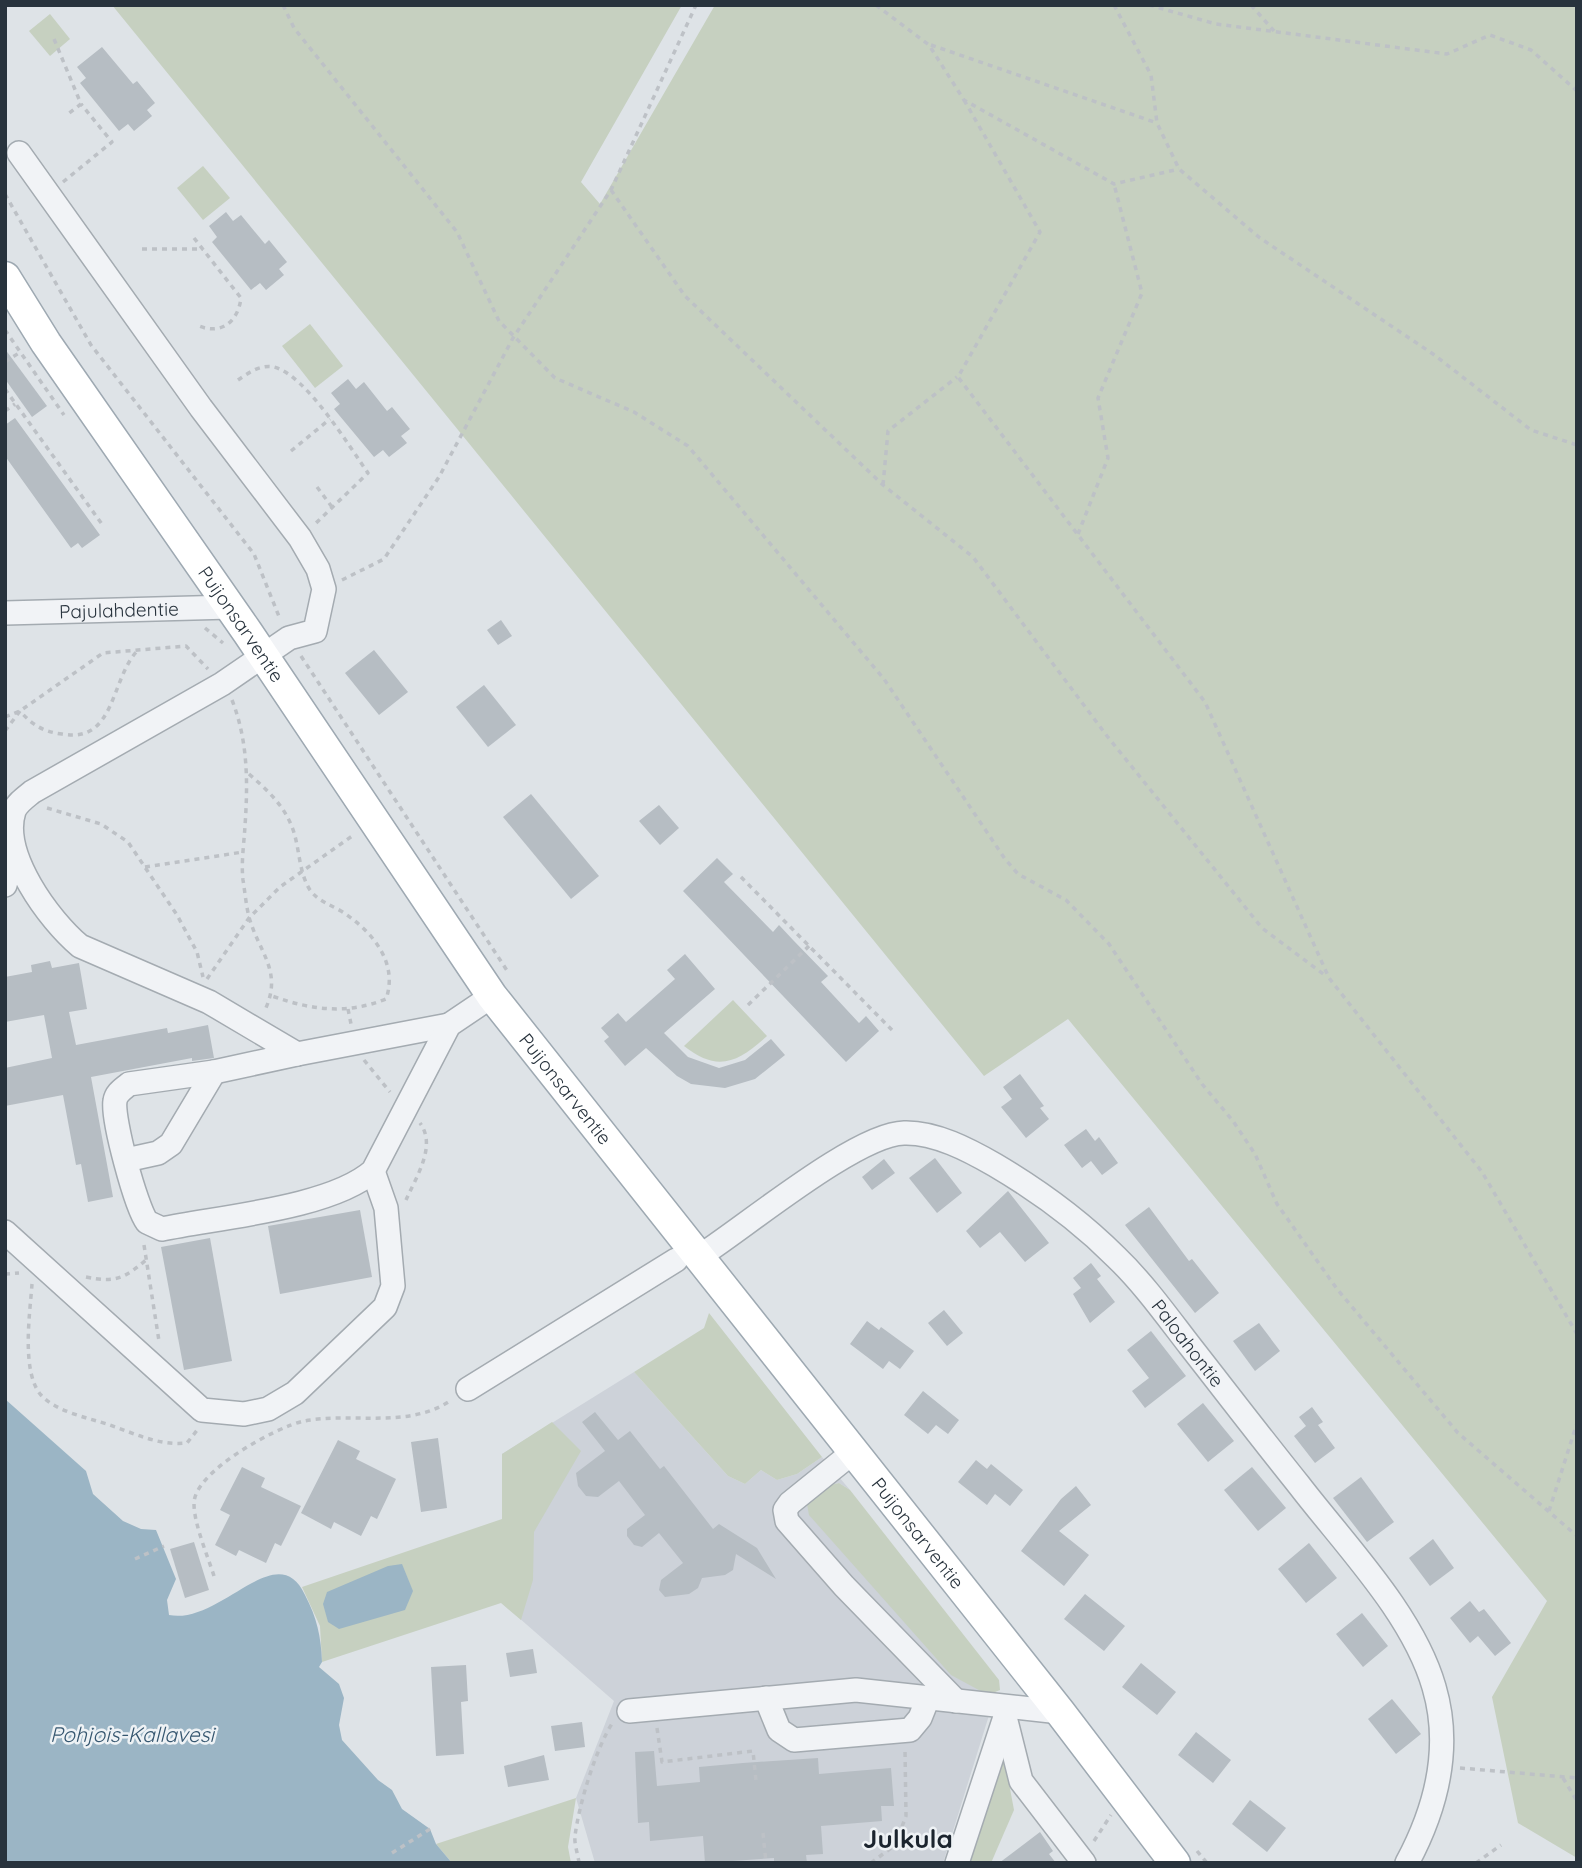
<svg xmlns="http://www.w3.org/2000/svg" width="1582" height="1868" font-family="Quicksand,sans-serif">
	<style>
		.built { fill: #cdd2d9 }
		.green { fill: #c6d0c0 }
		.water { fill: #9bb5c5 }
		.building { fill: #b6bdc3 }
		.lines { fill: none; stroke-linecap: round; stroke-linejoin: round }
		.minor-casing { stroke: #a4abb1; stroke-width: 26 }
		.major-casing { stroke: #9ea9b2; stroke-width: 33 }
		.path { stroke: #bdc1c6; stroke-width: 3.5; stroke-dasharray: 5 5; stroke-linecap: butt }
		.minor { stroke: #f1f3f6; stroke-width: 23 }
		.major { stroke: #fff; stroke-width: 30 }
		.labels { text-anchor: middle; stroke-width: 5; stroke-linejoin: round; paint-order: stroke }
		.street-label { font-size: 19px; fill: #28333d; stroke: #eef2f5 }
		.water-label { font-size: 21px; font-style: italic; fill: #35566f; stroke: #eef2f5 }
		.district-label { font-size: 26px; font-weight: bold; fill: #1b242e; stroke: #eef2f5 }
	</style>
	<rect width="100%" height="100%" fill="#dee3e7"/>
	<polygon class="built" points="634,1372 728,1476 745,1484 761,1470 777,1480 797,1474 822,1457 850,1490 839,1483 827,1486 995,1696 943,1863 595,1863 576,1798 614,1701 502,1603 502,1454"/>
	<g class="green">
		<polygon points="112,5 682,5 581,182 600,204 715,5 1577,5 1577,1858 1518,1823 1492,1697 1547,1601 1068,1019 984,1076"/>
		<polygon points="50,14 70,39 50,56 29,31"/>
		<polygon points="203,166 230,198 203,220 177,188"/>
		<polygon points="310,324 343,366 315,388 282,346"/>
		<path d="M733,1000l34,36c-29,26 -49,37 -83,10z"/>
		<polygon points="709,1313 822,1457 797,1474 777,1480 761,1470 745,1484 728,1476 634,1372 704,1328"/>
		<polygon points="552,1422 581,1451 534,1532 533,1580 521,1620 501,1603 322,1662 320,1626 302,1587 502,1519 502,1454"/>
		<polygon points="839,1483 850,1490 999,1680 1000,1690 988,1695 951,1675 809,1515 807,1504 826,1486"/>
		<polygon points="1003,1751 1014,1810 991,1863 969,1863"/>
		<polygon points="576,1798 568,1847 571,1863 452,1863 436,1844"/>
	</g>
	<g class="water">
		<path d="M5,1399l81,72 7,23 30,27 18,8 15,1 20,49 -9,21 2,15c52,10 108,-80 136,-20 12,23 16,41 17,67l-3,5 20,17 5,14 -5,27 3,15 36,40 14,10 10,19 28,20 6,15 16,19h-447z"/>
		<polygon points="402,1564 413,1591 405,1610 339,1629 328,1622 323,1604 327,1592 388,1566"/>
	</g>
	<g class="building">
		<polygon points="102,47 133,84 137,81 155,103 147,110 152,116 134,131 128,124 119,131 80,83 86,78 77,67"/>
		<polygon points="226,212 233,221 241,215 265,244 269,240 287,262 279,269 284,275 266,290 260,283 251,290 212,242 217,237 209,226"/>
		<polygon points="5,349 47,406 32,417 5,379"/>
		<polygon points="348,379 356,389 364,382 387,411 392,407 410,429 401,436 407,443 389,457 383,450 374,457 334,409 340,404 331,393"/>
		<polygon points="15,418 100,535 82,548 78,543 71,548 5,456 5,425"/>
		<polygon points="501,620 512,636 498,645 487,630"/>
		<polygon points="374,650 408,692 379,715 345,673"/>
		<polygon points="484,685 516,725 488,747 456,707"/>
		<polygon points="531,794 599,876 571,899 503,817"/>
		<polygon points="659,805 679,828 660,845 639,821"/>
		<polygon points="717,858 733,874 724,882 773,932 779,925 794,941 828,976 821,982 859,1023 866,1016 879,1031 846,1062 683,891"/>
		<polygon points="685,954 715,989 664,1033 688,1057 719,1068 745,1060 771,1039 785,1055 755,1079 725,1088 691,1084 677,1076 646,1048 625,1066 604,1041 609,1037 601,1028 618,1013 626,1022 675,979 667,970"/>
		<polygon points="50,961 52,968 79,963 87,1009 69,1012 76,1045 167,1028 168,1033 208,1025 214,1058 192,1061 192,1058 91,1077 113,1197 88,1202 81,1164 76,1165 63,1095 5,1106 5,1068 52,1058 44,1015 5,1022 5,977 32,972 31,965"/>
		<polygon points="1020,1074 1044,1106 1040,1108 1049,1119 1026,1138 1001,1107 1012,1099 1003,1087"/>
		<polygon points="1086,1129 1095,1141 1099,1137 1118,1163 1102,1175 1091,1161 1082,1168 1064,1145"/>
		<polygon points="935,1158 962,1193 937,1213 909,1178"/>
		<polygon points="884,1159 895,1173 872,1190 862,1177"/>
		<polygon points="1008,1191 1049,1243 1025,1262 1000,1232 980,1248 966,1231"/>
		<polygon points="1149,1207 1189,1261 1192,1259 1219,1293 1195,1313 1125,1225"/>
		<polygon points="360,1210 372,1277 280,1294 268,1226"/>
		<polygon points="210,1238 232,1361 184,1370 161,1247"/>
		<polygon points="1091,1263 1101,1276 1097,1279 1115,1302 1090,1323 1073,1294 1081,1288 1073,1278"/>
		<polygon points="944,1310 963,1333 947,1346 928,1323"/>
		<polygon points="867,1321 879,1330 881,1327 914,1351 900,1369 889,1361 883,1369 850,1344"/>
		<polygon points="1259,1323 1280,1351 1255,1371 1233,1341"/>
		<polygon points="1151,1331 1186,1376 1145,1408 1132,1391 1149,1378 1127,1350"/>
		<polygon points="923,1391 959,1420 948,1434 936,1425 928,1434 904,1415"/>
		<polygon points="1203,1403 1234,1441 1208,1462 1177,1424"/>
		<polygon points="1312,1407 1323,1422 1318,1425 1335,1448 1315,1463 1294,1436 1306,1426 1299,1417"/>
		<polygon points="595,1412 618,1440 630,1431 660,1469 664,1466 713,1529 719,1524 757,1548 776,1579 736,1554 733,1570 725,1575 702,1578 698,1588 689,1594 665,1597 659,1590 661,1580 683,1563 659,1533 642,1547 634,1545 627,1536 627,1529 645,1515 619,1481 598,1497 586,1496 578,1486 576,1473 605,1451 582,1422"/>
		<polygon points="438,1438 447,1508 421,1512 411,1442"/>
		<polygon points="338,1440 360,1451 356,1459 396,1479 377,1519 371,1516 361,1536 334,1522 331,1529 301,1513"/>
		<polygon points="976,1460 987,1469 991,1464 1023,1490 1010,1506 995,1494 987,1505 958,1482"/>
		<polygon points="242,1467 265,1478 261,1487 301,1506 281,1546 275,1543 266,1563 239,1550 236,1556 215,1545 230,1515 220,1510"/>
		<polygon points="1252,1467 1286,1508 1258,1531 1224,1490"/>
		<polygon points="1361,1477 1394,1522 1367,1542 1333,1498"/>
		<polygon points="1076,1486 1091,1505 1059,1531 1089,1555 1064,1586 1021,1551 1061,1499"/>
		<polygon points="1433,1539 1454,1568 1430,1586 1409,1558"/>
		<polygon points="194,1542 209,1590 185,1598 170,1549"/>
		<polygon points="1309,1543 1337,1578 1306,1603 1278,1569"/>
		<polygon points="1085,1594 1125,1626 1104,1651 1064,1619"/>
		<polygon points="1470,1601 1479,1612 1484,1609 1511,1643 1495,1656 1478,1636 1470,1643 1450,1618"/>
		<polygon points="1362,1613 1388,1646 1363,1667 1336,1634"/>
		<polygon points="533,1649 537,1673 510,1677 506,1653"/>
		<polygon points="1141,1663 1176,1692 1157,1715 1122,1687"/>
		<polygon points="466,1665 468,1701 461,1702 464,1754 436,1756 431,1667"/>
		<polygon points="1392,1699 1421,1734 1396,1754 1368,1719"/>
		<polygon points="582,1722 585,1747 555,1751 551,1726"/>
		<polygon points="1196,1732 1231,1760 1213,1783 1178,1755"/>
		<polygon points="654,1751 657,1786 700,1782 699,1767 743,1763 818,1758 819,1774 891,1768 894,1806 881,1806 882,1821 821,1826 823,1854 806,1855 807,1863 774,1863 774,1858 705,1863 703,1836 650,1841 649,1822 638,1823 635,1752"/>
		<polygon points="544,1755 549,1780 508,1787 504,1766"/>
		<polygon points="1250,1800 1286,1828 1267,1852 1232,1824"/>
		<polygon points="1040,1832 1053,1851 1049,1854 1056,1863 999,1863"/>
	</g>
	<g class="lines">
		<g class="minor-casing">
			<g id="minor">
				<path d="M19,153l182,255 99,130 18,31 6,20 -9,42 -26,7 -67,46 -190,108c-6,5 -15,11 -18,19 -14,43 35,109 66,135l129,56 88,52 152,-29"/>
				<path id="s1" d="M5,613l226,-6"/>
				<polyline points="5,885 14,852"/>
				<path d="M297,1054l-83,18 -85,12c-6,5 -13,9 -14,17 -3,18 21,106 32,121l15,7c58,-12 169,-21 211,-58l76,-146 43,-29"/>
				<polyline points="126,1160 158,1153 171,1144 214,1072"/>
				<polyline points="5,1232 202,1410 244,1414 268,1409 295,1393 385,1307 393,1286 386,1208 373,1171"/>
				<path id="s2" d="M697,1258c46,-29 159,-124 207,-125 31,-1 65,17 91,32 44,26 85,56 121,92 28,27 50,58 74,89 36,46 72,93 109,139 46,60 114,129 135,202 18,61 2,122 -27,176"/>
				<polyline points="468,1389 676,1260"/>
				<polyline points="852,1453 790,1503 785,1510 787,1521 844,1586 956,1701"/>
				<polyline points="766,1698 779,1730 794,1740 910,1730 920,1718 928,1698"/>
				<polyline points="629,1711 856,1690 1060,1712"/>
				<polyline points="1005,1717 1021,1781 1084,1863"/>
				<polyline points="957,1863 1005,1717"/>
			</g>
		</g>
		<g class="major-casing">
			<g id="major">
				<path id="s3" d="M5,277l41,66 202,290 244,363 568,716 115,151"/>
			</g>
		</g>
		<g class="path">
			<polyline points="283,5 294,28 457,232 499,321 555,378 634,412 688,446 884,679 1005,859 1018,874 1066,900 1109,944 1202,1084 1233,1121 1255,1154 1277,1204 1337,1289 1458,1433 1577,1536"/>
			<polyline points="876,5 929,45 964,100 1114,184 1179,169"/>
			<polyline points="1114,5 1151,75 1157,123 1179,169 1260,238 1433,354 1531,430 1577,445"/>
			<polyline points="1149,5 1216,24 1447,54 1490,35 1531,50 1577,91"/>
			<polyline points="1251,5 1274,31"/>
			<polyline points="54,39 81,104 68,114"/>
			<polyline points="931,45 1157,123"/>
			<polyline points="964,100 1040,232 958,377 1205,702 1329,978 1482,1172 1577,1334"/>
			<polyline points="63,182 112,142 81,104"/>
			<polyline points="611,190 685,296 883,485 973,557 1107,736 1262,928 1326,976"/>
			<polyline points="5,194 91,345 254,554 280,619"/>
			<path d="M194,238l47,60c-3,24 -20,37 -42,28"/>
			<polyline points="142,249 203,249"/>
			<polyline points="5,330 64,415"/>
			<polyline points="5,362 19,353"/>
			<path d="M238,380c10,-7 23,-16 36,-13 32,8 75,79 94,106l-53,51"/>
			<polyline points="5,389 104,527"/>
			<polyline points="5,411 15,404"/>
			<polyline points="291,451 330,419"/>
			<polyline points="883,485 888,431 957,377"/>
			<polyline points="317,487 332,507"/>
			<polyline points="1078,534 1108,458 1098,398 1142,293 1114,184"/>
			<polyline points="342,580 384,559 439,477 513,338 611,190 696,5"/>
			<polyline points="205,628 223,643"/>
			<polyline points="301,656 508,972"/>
			<path d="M232,700c16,41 16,82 13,126 -1,17 -4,37 -2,54 2,12 3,25 6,37 10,36 35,55 15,95"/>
			<polyline points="5,717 20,711 103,653 186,646 208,669"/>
			<path d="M5,731l15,-20c12,14 24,21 42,23 54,10 48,-55 76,-84"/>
			<path d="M249,774c18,16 34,30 43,53 8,20 6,44 18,63 8,11 19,14 31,21 30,19 58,51 45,88 -40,16 -74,11 -114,-3"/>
			<polyline points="47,808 101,824 128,842 177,915 197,952 203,977"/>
			<polyline points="145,867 243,852"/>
			<polyline points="741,877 892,1030"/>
			<polyline points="207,979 249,918 280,887 355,834"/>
			<polyline points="748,1005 809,946"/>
			<polyline points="348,1009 351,1024"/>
			<polyline points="364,1060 390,1092"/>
			<path d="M406,1200c10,-23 31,-54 14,-77"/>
			<polyline points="144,1245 159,1341"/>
			<polyline points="5,1274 19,1273"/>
			<path d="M86,1277c29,6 38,2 61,-18"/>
			<path d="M32,1284c-2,29 -11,88 9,111 15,17 48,23 69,30 26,9 49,21 77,18l11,-14"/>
			<polyline points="1549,1511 1577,1423"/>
			<polyline points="135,1559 164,1546"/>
			<path d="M214,1576c-6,-19 -20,-52 -20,-72 -1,-32 82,-77 110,-83 48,-9 103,8 146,-20"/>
			<polyline points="657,1728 662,1762 753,1751 756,1781"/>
			<polyline points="1460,1768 1577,1778"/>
			<polyline points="1563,1778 1577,1801"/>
			<polyline points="763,1833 766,1863"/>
			<polyline points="1094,1841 1111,1815"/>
			<polyline points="1197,1851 1207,1863"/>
			<polyline points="392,1853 430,1829"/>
			<path d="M579,1863c-1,-9 -5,-19 -4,-27 4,-32 21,-88 38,-114"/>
			<polyline points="871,1863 895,1845 906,1816 905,1750"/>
			<polyline points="1476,1863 1501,1845"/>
		</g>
		<use href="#minor" class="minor"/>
		<use href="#major" class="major"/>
	</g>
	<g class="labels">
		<g class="street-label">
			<text dy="7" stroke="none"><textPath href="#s1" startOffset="114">Pajulahdentie</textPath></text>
			<text dy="7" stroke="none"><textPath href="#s3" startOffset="420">Puijonsarventie</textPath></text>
			<text dy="7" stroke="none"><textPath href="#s3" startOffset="987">Puijonsarventie</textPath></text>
			<text dy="7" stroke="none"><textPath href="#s2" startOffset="606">Paloahontie</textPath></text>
			<text dy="7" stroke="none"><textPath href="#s3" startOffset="1554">Puijonsarventie</textPath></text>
		</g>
		<g class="water-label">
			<text x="132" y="1742">Pohjois-Kallavesi</text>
		</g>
		<g class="district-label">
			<text x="908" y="1848">Julkula</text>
		</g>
	</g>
	<rect width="1582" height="1868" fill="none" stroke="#28333d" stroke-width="14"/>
</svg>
